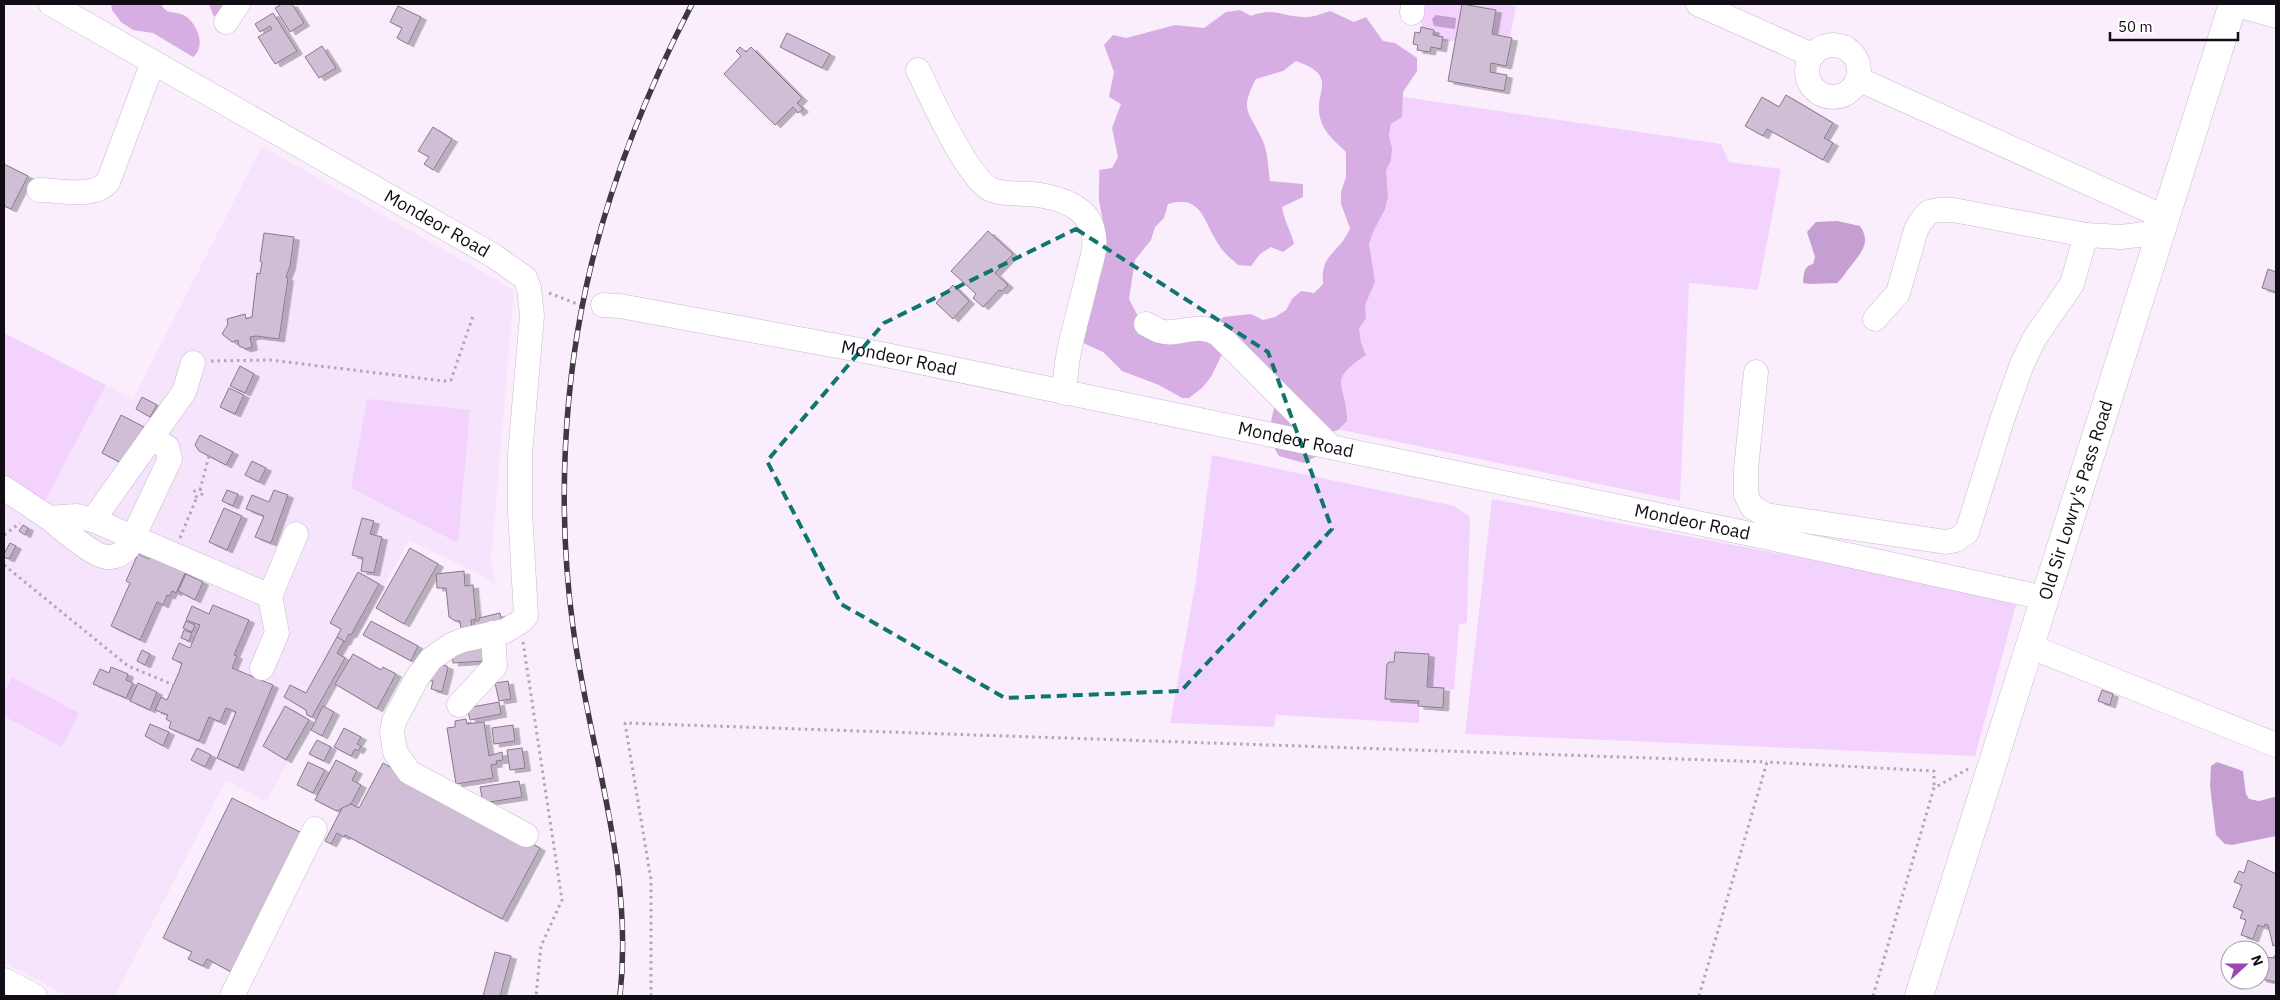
<svg xmlns="http://www.w3.org/2000/svg" width="2280" height="1000" font-family="'IBM Plex Sans',sans-serif">
	<style>
		.built { fill: #f6e4fc }
		.green { fill: #f3d3fe }
		.forest { fill: #d6aee3; fill-rule: evenodd }
		.water { fill: #c59ed2 }
		.building { fill: #cfbed5; stroke: #88788d; filter: url(#shadow) }
		.lines { fill: none; stroke-linecap: round; stroke-linejoin: round }
		.minor-casing { stroke: #c9b7cf; stroke-width: 25 }
		.major-casing { stroke: #c9b7cf; stroke-width: 29 }
		.path { stroke: #b1a7b4; stroke-width: 3; stroke-dasharray: 2.5 4; stroke-linecap: butt }
		.minor { stroke: #fff; stroke-width: 24 }
		.major { stroke: #fff; stroke-width: 28 }
		.rail-casing { stroke: #3f3741; stroke-width: 5.5 }
		.rail { stroke: #fff; stroke-width: 4; stroke-dasharray: 11; stroke-linecap: butt }
		.marked { fill: none; stroke: #0f766e; stroke-width: 4; stroke-dasharray: 10 6; stroke-linejoin: round }
		.labels { text-anchor: middle; stroke-width: 5; stroke-linejoin: round; paint-order: stroke }
		.street-label { font-size: 18px; fill: #120c14; stroke: #fff }
	</style>
	<defs>
		<filter id="shadow"><feDropShadow dx="5.5" dy="3" stdDeviation="0" flood-color="#0004"/></filter>
	</defs>
	<rect width="100%" height="100%" fill="#faeefd"/>
	<polygon class="built" points="262,146 514,290 491,561 496,583 409,540 266,802 226,780 115,996 68,996 4,963 4,480 45,500 106,385 133,399"/>
	<g class="green">
		<polygon points="1426,4 1508,4 1516,7 1510,37 1492,34 1496,10 1462,4 1455,41 1443,41 1443,37 1433,35 1434,30 1422,27 1421,19"/>
		<polygon points="1397,96 1721,144 1729,162 1781,169 1758,290 1689,283 1680,501 1332,428"/>
		<polygon points="4,333 106,385 45,501 4,480"/>
		<polygon points="367,399 470,410 458,543 351,488"/>
		<polygon points="1212,455 1455,506 1470,517 1467,623 1459,624 1454,690 1427,687 1429,654 1395,652 1394,662 1389,662 1419,701 1419,723 1276,715 1274,727 1170,723 1195,586"/>
		<polygon points="1492,499 2013,598 2016,605 1975,756 1465,734"/>
		<polygon points="12,677 79,713 62,747 4,716 4,693"/>
	</g>
	<g class="forest">
		<path d="M111,4h50c6,13 17,5 27,14 10,9 18,29 5,39l-40,-24 -20,-3 -12,-8 -9,-12z"/>
		<polygon points="209,4 234,4 224,23 213,15"/>
		<path d="M1240,10l11,6c22,-9 30,0 51,1 10,1 19,-3 28,-6l24,11 12,-5 17,24 12,2 22,15v13l-14,21 -1,25 -11,7 -2,12 3,12 -1,12 -5,11 2,26 -3,12 -12,23 -4,12 6,38 -10,23 1,13 -7,10 2,15 5,12c-41,27 -19,28 -19,66l-9,9 -12,4 -11,23 -11,6 -25,-7c-13,-21 -9,-30 -4,-52l-53,-50 -11,23 -9,11 -13,10h-7l-23,-13 -37,-14 -19,-19 -24,-11 24,-116c0,-9 -3,-16 -4,-25 -1,-10 1,-20 0,-30l13,-2 6,-11 -6,-29 9,-24 -12,-7 5,-25 -10,-27 9,-10 13,3 49,-13 29,3 22,-16zM1296,61c46,16 15,31 25,60 4,13 16,22 25,31v25l-5,15v12l9,24c-10,26 -30,24 -27,56l-9,9 -13,-2 -9,8 -6,11 -11,7 -12,3 -12,-6 -27,3 -22,14 -60,-7 -13,-25 6,-39 16,-20 4,-13 9,-9 4,-14c34,-11 36,19 51,41 4,8 13,14 19,20l13,1 9,-12 11,-7 12,5 11,-8c-3,-13 -10,-23 -12,-37l21,-10v-13l-33,-3c-2,-13 -2,-30 -8,-42 -13,-28 -23,-28 -6,-60l27,-8z"/>
	</g>
	<g class="water">
		<polygon points="1436,15 1456,18 1455,29 1434,26 1432,19"/>
		<path d="M1837,221l23,5c12,17 0,28 -10,41 -5,6 -7,11 -13,16l-27,1 -7,-1c1,-10 0,-16 10,-19l2,-7 -8,-25 9,-10z"/>
		<polygon points="2217,762 2243,771 2246,794 2249,799 2259,801 2274,797 2276,799 2276,836 2232,845 2225,844 2216,835 2210,786 2211,766"/>
	</g>
	<g class="building">
		<polygon points="282,4 292,4 304,23 290,32 275,8"/>
		<polygon points="1462,4 1496,10 1492,34 1512,38 1506,66 1491,63 1490,72 1507,75 1504,91 1448,81"/>
		<polygon points="398,6 421,17 408,44 397,38 402,28 390,22"/>
		<polygon points="273,13 297,51 275,64 258,37 272,29 270,26 260,32 255,24"/>
		<polygon points="1421,27 1434,30 1433,35 1443,37 1441,49 1431,47 1430,52 1417,50 1418,45 1413,44 1415,32 1420,33"/>
		<polygon points="787,33 830,54 822,68 780,47"/>
		<polygon points="322,46 336,68 319,78 305,57"/>
		<polygon points="740,47 746,52 751,47 802,98 797,103 803,109 798,113 793,107 775,125 724,74 741,56 736,51"/>
		<polygon points="1786,95 1833,123 1824,138 1833,143 1823,160 1767,129 1763,136 1745,126 1762,97 1779,107"/>
		<polygon points="433,127 452,139 433,170 424,164 429,157 418,151"/>
		<polygon points="4,164 28,176 11,209 4,206"/>
		<polygon points="988,231 1013,254 995,273 1008,285 1002,291 999,290 983,307 973,298 976,294 951,271"/>
		<polygon points="264,233 294,237 290,266 286,277 288,278 279,339 256,336 250,337 252,347 246,349 239,346 238,340 232,342 222,334 228,324 227,319 245,314 246,319 252,317 257,273 260,274 262,262 260,261"/>
		<polygon points="2268,269 2276,272 2276,292 2262,288"/>
		<polygon points="953,285 969,301 953,319 936,303"/>
		<polygon points="240,366 254,374 245,393 230,386"/>
		<polygon points="229,388 244,395 235,414 220,407"/>
		<polygon points="142,397 157,405 150,417 136,409"/>
		<polygon points="121,415 144,427 125,465 102,453"/>
		<polygon points="200,435 233,452 226,465 199,451 195,445"/>
		<polygon points="252,461 266,468 259,482 245,475"/>
		<polygon points="227,490 238,494 233,506 222,501"/>
		<polygon points="274,490 288,495 271,543 255,537 264,516 246,509 252,495 269,502"/>
		<polygon points="224,508 242,516 227,550 209,542"/>
		<polygon points="362,518 374,521 370,534 382,537 374,573 361,571 363,558 352,555"/>
		<polygon points="23,525 28,528 25,535 19,531"/>
		<polygon points="10,543 16,546 9,559 4,557 4,554"/>
		<polygon points="410,548 438,564 404,624 376,608"/>
		<polygon points="152,553 187,569 176,593 172,591 170,596 167,595 163,605 157,602 140,640 111,626 130,583 126,581 138,554 149,559"/>
		<polygon points="464,571 465,586 473,585 476,619 471,620 472,627 461,628 460,621 455,621 449,617 446,588 437,588 436,574"/>
		<polygon points="358,572 379,584 351,635 349,634 345,642 337,637 341,629 330,623"/>
		<polygon points="186,574 203,582 195,600 178,591"/>
		<polygon points="213,605 249,620 234,655 237,656 232,668 273,685 238,768 217,758 236,712 226,708 220,722 209,717 199,741 169,728 171,722 166,719 168,715 155,710 161,697 167,700 179,672 182,663 172,659 179,643 190,648 200,625 186,620 192,606 209,614"/>
		<polygon points="500,613 502,623 474,627 474,621 479,621 479,618"/>
		<polygon points="186,621 195,625 192,632 183,628"/>
		<polygon points="371,621 418,646 411,661 363,635"/>
		<polygon points="184,630 192,633 189,641 181,638"/>
		<polygon points="337,637 344,641 337,653 345,658 312,717 307,715 306,710 284,697 290,685 306,693"/>
		<polygon points="483,648 484,661 453,663 452,650"/>
		<polygon points="142,650 150,654 145,665 137,661"/>
		<polygon points="1395,652 1429,654 1427,687 1444,688 1443,708 1418,706 1419,701 1385,699 1387,664 1389,662 1394,662"/>
		<polygon points="353,654 381,670 383,667 396,674 377,709 335,684"/>
		<polygon points="436,663 447,666 448,668 442,692 431,689 433,681 429,681"/>
		<polygon points="111,667 128,674 126,680 133,683 126,698 93,684 100,669 109,673"/>
		<polygon points="508,681 511,699 499,701 495,683"/>
		<polygon points="138,683 157,692 150,710 130,701"/>
		<polygon points="2102,690 2113,694 2110,705 2098,701"/>
		<polygon points="499,702 501,714 470,720 467,708"/>
		<polygon points="285,706 309,720 286,760 263,746"/>
		<polygon points="323,706 334,712 322,736 311,730"/>
		<polygon points="466,719 467,724 484,722 489,756 502,752 503,760 496,761 497,764 491,765 493,778 456,784 447,728 455,727 455,721"/>
		<polygon points="150,724 169,732 163,746 145,736"/>
		<polygon points="513,725 515,741 494,744 492,728"/>
		<polygon points="344,728 361,737 357,744 361,746 358,751 355,749 351,756 334,747"/>
		<polygon points="317,740 331,747 324,761 309,754"/>
		<polygon points="197,748 211,755 205,767 191,760"/>
		<polygon points="522,748 525,768 510,770 507,750"/>
		<polygon points="336,760 357,771 352,780 361,785 351,804 337,811 315,800"/>
		<polygon points="308,762 325,770 313,793 297,785"/>
		<polygon points="383,763 540,848 502,919 345,835 344,837 337,833 331,844 325,841 342,808 351,804 359,808"/>
		<polygon points="519,781 522,797 483,803 480,787"/>
		<polygon points="232,798 304,834 235,974 207,959 203,966 188,959 192,952 163,938"/>
		<polygon points="2248,860 2276,874 2276,948 2275,945 2273,946 2268,925 2265,924 2264,927 2258,925 2253,939 2241,935 2246,920 2240,918 2243,911 2233,907 2242,885 2234,882 2239,871 2244,873"/>
		<polygon points="495,952 511,956 500,996 483,996"/>
		<polygon points="2274,956 2276,956 2276,982 2261,979 2265,957 2274,958"/>
	</g>
	<g class="lines">
		<g class="minor-casing">
			<g id="minor">
				<path id="s1" d="M51,4l443,252 31,22 4,10 3,27 -12,139v57l6,105 -6,6 -15,9 -42,9 -12,5 -20,14 -14,19 -23,43 -2,10 3,21 14,20 117,63"/>
				<polyline points="1698,4 1812,55"/>
				<polyline points="2234,4 2276,16"/>
				<polyline points="1412,13 1413,4"/>
				<polyline points="226,22 238,4"/>
				<circle cx="1833" cy="71" r="26"/>
				<path d="M918,70c13,27 48,106 72,119 12,6 29,4 41,5 27,3 60,12 63,43 2,14 -4,28 -7,41 -8,37 -23,77 -22,115"/>
				<polyline points="1858,79 2166,218"/>
				<path d="M39,190c21,0 54,9 69,-8l45,-120"/>
				<path id="s2" d="M603,305l17,1 261,48 884,183 280,61"/>
				<polyline points="1875,319 1898,293 1916,230 1921,221 1929,212 1939,210 1953,210 2086,235 2121,237 2161,232"/>
				<path d="M1146,324c4,2 9,6 14,7 17,6 37,-10 58,3l113,113"/>
				<polyline points="1756,372 1746,469 1746,495 1752,507 1766,515 1946,542 1956,540 1967,532 2002,420 2022,364 2034,339 2072,284 2086,235"/>
				<polyline points="4,488 49,518 76,516 93,520 270,596 296,534"/>
				<path d="M49,518c12,10 44,38 58,39 9,1 15,-3 21,-9l42,-89 -3,-12 -16,-8"/>
				<polyline points="93,520 184,392 193,363"/>
				<polyline points="2029,646 2276,745"/>
				<polyline points="262,668 277,633 270,596"/>
				<polyline points="459,705 495,666 493,633"/>
				<polyline points="4,980 35,996"/>
				<polyline points="232,996 315,829"/>
			</g>
		</g>
		<g class="major-casing">
			<g id="major">
				<path id="s3" d="M1919,996l314,-992"/>
			</g>
		</g>
		<g class="path">
			<polyline points="549,293 585,307"/>
			<polyline points="211,361 270,360 444,381 451,380 473,316"/>
			<circle cx="198" cy="493" r="4"/>
			<polyline points="200,490 209,456"/>
			<polyline points="4,535 20,523"/>
			<polyline points="180,538 197,497"/>
			<polyline points="4,565 128,666 174,685"/>
			<polyline points="523,642 562,900 541,946 536,996"/>
			<polyline points="651,996 651,880 625,723 1767,762"/>
			<polyline points="1699,996 1767,762 1934,771 1934,788"/>
			<polyline points="1873,996 1934,788 1968,769"/>
		</g>
		<use href="#minor" class="minor"/>
		<use href="#major" class="major"/>
		<g class="rail-casing">
			<path id="rail" d="M620,996c14,-130 -30,-242 -47,-369 -16,-117 -10,-246 18,-361 22,-91 58,-179 101,-262"/>
		</g>
		<use href="#rail" class="rail"/>
	</g>
	<path class="marked" d="M1076,229l192,123 64,177 -151,162 -176,7 -164,-94 -74,-143 117,-138z"/>
	<g class="labels">
		<g class="street-label">
			<text dy="6" stroke="none"><textPath href="#s1" startOffset="444">Mondeor Road</textPath></text>
			<text dy="6" stroke="none"><textPath href="#s2" startOffset="301">Mondeor Road</textPath></text>
			<text dy="6" stroke="none"><textPath href="#s2" startOffset="706">Mondeor Road</textPath></text>
			<text dy="6" stroke="none"><textPath href="#s3" startOffset="520">Old Sir Lowry's Pass Road</textPath></text>
			<text dy="6" stroke="none"><textPath href="#s2" startOffset="1111">Mondeor Road</textPath></text>
		</g>
	</g>
	<rect width="2280" height="1000" fill="none" stroke="#120c14" stroke-width="10"/>
	<g transform="translate(2245 965) rotate(69)"><circle r="24" fill="#ffffff" stroke="#a09ea1"/>
	<path d="M0-4L9 19L0 12L-9 19Z" fill="#9b46b4"/>
	<text y="-8" font-size="14" font-weight="bold" text-anchor="middle" fill="#120c14">N</text>
	</g>
	<path d="M2110 32v8h128v-8" fill="none" stroke="#120c14" stroke-width="2.5"/>
	<text x="2118" y="32" font-size="15" fill="#120c14" stroke="#ffffff" stroke-width="4" paint-order="stroke">50 m</text>
</svg>
